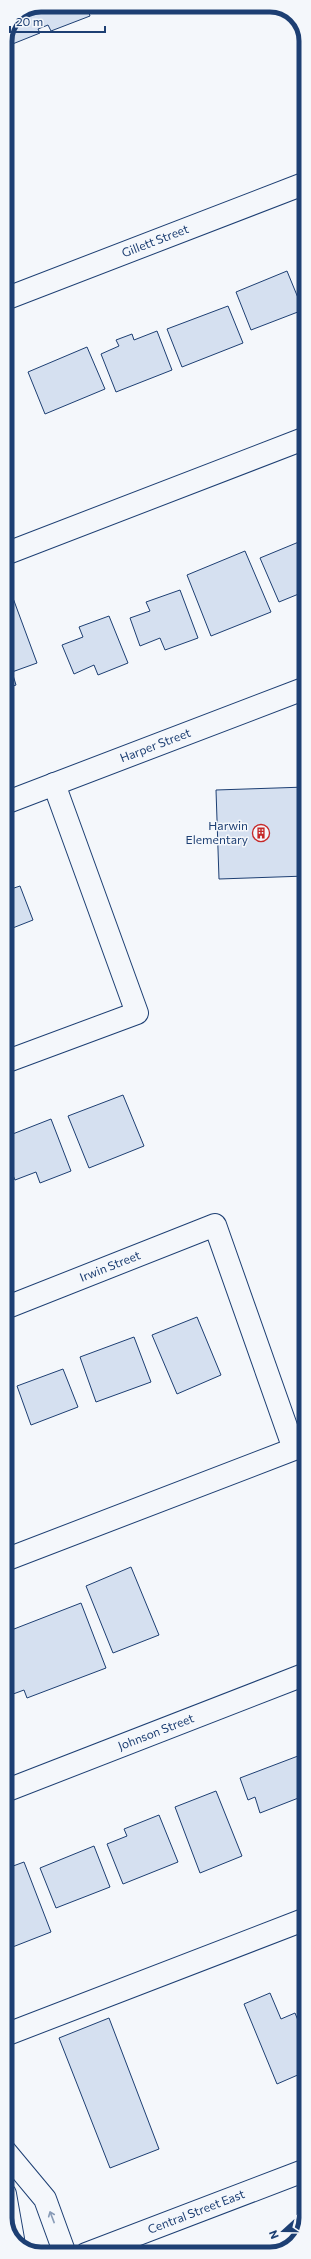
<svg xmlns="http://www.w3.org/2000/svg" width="311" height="2259" font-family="Commissioner,sans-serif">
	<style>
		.building { fill: #d5e0f0; stroke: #1d3f73 }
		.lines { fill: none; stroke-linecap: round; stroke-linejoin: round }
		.minor-casing { stroke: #1d3f73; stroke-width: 24 }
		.minor { stroke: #f4f7fb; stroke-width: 22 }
		.oneway { stroke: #889bb7 }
		.labels { text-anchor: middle; stroke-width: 3; stroke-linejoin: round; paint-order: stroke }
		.street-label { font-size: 12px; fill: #1d3f73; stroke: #f4f7fb }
		.poi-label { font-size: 12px; fill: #1d3f73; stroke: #f4f7fb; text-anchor: end }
		.rim { fill: none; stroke: #1d3f73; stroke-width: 5 }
	</style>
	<rect width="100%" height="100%" fill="#f4f7fb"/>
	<g class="building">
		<polygon points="41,5 115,5 98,12 96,7 88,10 90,16 51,31 48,25 38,29 40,33 5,47 5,41 16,15"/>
		<polygon points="287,271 303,310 251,330 236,292"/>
		<polygon points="228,306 243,343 182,367 167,329"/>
		<polygon points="157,331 172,370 116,392 101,354 119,346 116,340 132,334 134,340"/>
		<polygon points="87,347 105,389 45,414 28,372"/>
		<polygon points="306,539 306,591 279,602 260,558"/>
		<polygon points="245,551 271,612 211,636 187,575"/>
		<polygon points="10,590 37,663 12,672 16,685 5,689 5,592"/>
		<polygon points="180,590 198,638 165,650 160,638 140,646 130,618 150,611 146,602"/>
		<polygon points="109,616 128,663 98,675 94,665 74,674 62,645 83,637 79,627"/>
		<polygon points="306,787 306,876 219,879 216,790"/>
		<polygon points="20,886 33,920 5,931 5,891"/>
		<polygon points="123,1095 144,1146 89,1168 68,1116"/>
		<polygon points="51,1119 71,1171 40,1183 36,1172 15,1180 5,1156 5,1137"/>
		<polygon points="197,1317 221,1375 177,1394 152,1335"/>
		<polygon points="134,1337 151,1382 96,1402 80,1357"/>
		<polygon points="63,1369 78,1407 31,1425 17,1386"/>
		<polygon points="5,1422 10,1434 5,1436"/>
		<polygon points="131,1567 159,1635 113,1653 86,1586"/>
		<polygon points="81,1603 106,1668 27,1698 24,1690 5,1697 5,1622 10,1620 14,1629"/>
		<polygon points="298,1756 306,1779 306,1795 260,1813 255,1797 248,1800 240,1778"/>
		<polygon points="216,1791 242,1856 200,1873 175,1807"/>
		<polygon points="159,1815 178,1862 123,1884 107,1844 127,1836 124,1829"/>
		<polygon points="94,1846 110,1887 56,1908 40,1868"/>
		<polygon points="24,1862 51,1932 10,1948 5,1936 5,1869"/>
		<polygon points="270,1993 281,2019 295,2013 302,2030 306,2029 306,2081 304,2082 300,2074 277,2084 244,2004"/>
		<polygon points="109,2018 159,2149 110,2168 59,2038"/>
	</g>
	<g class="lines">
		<g class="minor-casing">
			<g id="minor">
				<path id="s1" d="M5,299l301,-116"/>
				<polyline points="5,554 306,438"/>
				<path id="s2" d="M5,803l301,-115"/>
				<polyline points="5,1062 137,1013 54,784"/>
				<path id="s3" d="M5,1308l210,-83 79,224 -289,111"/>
				<path id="s4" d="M5,1791l301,-117"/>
				<polyline points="5,2035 306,1919"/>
				<polyline points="5,2151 45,2199 65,2254"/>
				<polyline points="5,2194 13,2239"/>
				<path id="s5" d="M86,2254l220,-84"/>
			</g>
		</g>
		<use href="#minor" class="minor"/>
	</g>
	<defs><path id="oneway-shaft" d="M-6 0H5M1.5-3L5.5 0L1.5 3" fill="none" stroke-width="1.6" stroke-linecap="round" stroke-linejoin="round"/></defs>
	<use class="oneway" href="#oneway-shaft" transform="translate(52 2217) rotate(-111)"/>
	<defs>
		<g id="building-ring" transform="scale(0.9)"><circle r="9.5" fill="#f4f7fb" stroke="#c62828" stroke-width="1.5"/><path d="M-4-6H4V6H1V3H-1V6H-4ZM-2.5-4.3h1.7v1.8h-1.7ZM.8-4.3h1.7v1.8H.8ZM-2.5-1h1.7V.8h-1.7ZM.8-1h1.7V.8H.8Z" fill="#c62828"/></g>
	</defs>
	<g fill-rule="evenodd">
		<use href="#building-ring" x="261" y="833"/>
	</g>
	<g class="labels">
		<g class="street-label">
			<text dy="4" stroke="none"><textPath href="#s1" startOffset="161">Gillett Street</textPath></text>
			<text dy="4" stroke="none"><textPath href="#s2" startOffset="161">Harper Street</textPath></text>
			<text dy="4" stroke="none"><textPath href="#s3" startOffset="113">Irwin Street</textPath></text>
			<text dy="4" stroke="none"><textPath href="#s4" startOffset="162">Johnson Street</textPath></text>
			<text dy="4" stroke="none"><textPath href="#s5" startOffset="118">Central Street East</textPath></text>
		</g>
		<g class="poi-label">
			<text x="248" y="830">Harwin<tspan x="248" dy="14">Elementary</tspan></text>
		</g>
	</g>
	<path d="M0 0H311V2259H0ZM41 12H270A29 29 0 0 1 299 41V2218A29 29 0 0 1 270 2247H41A29 29 0 0 1 12 2218V41A29 29 0 0 1 41 12Z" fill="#f4f7fb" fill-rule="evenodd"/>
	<path class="rim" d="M41 12H270A29 29 0 0 1 299 41V2218A29 29 0 0 1 270 2247H41A29 29 0 0 1 12 2218V41A29 29 0 0 1 41 12Z"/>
	<g transform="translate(283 2231) rotate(249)" stroke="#f4f7fb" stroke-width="3" paint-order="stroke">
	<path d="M0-3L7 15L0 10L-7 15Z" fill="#1d3f73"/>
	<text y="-6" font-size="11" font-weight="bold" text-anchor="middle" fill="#1d3f73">N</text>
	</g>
	<path d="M10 26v6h95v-6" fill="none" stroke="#1d3f73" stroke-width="2"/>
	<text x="16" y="26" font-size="12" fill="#1d3f73" stroke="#f4f7fb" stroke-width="3" paint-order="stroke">20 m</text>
</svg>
